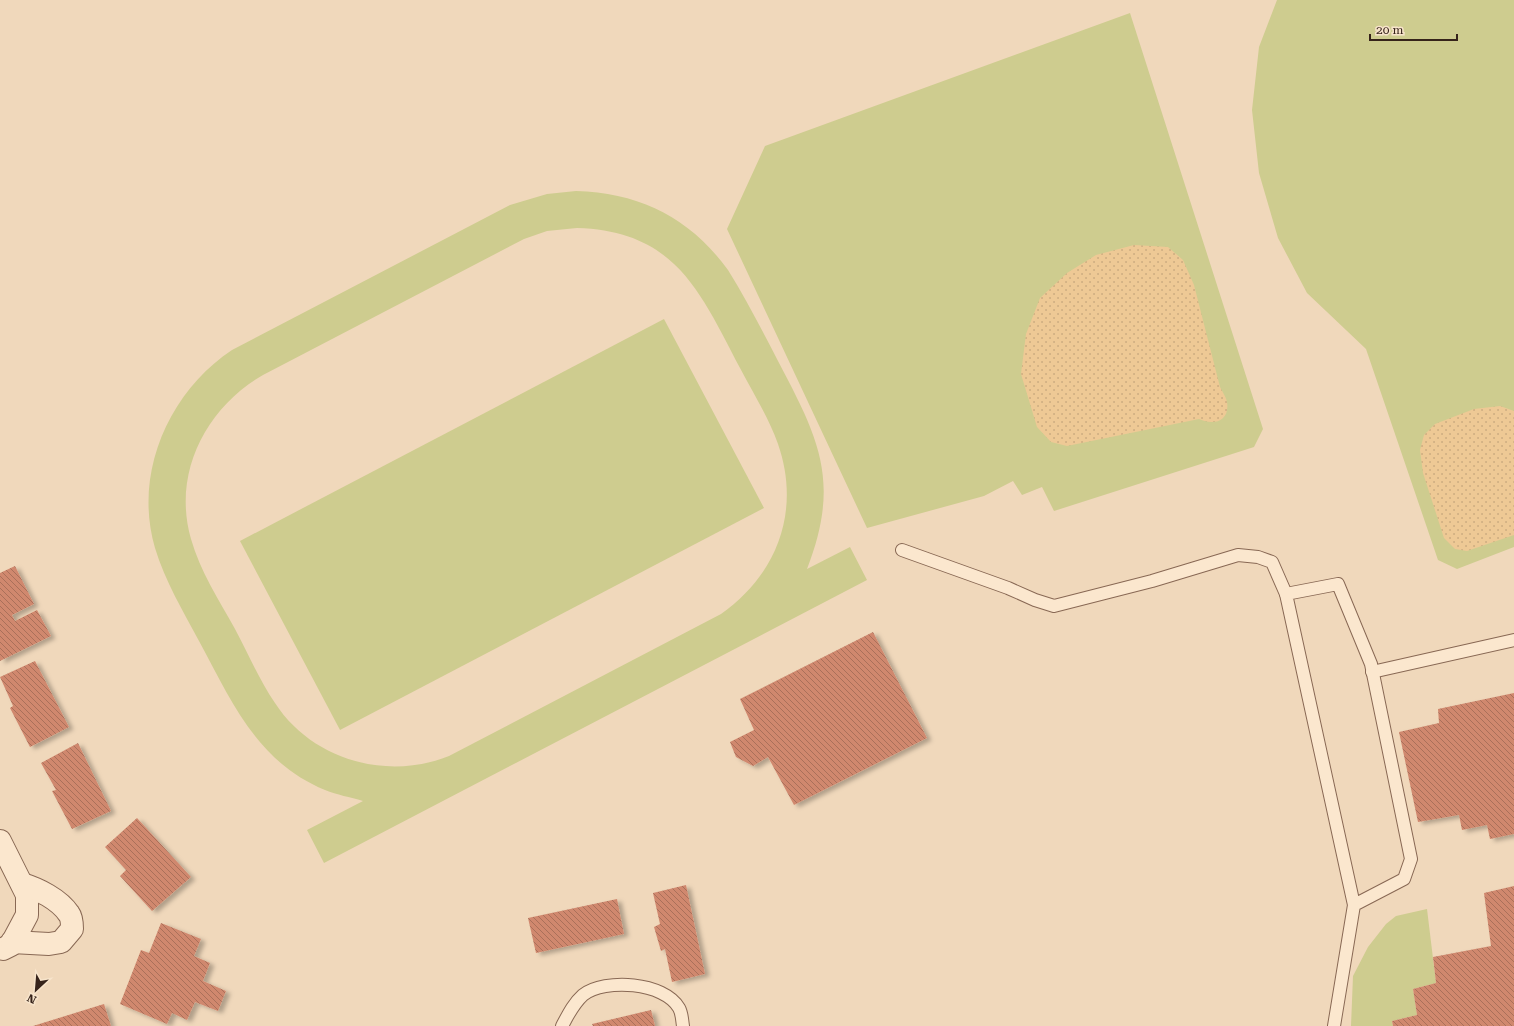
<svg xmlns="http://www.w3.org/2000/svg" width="1514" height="1026" font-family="'Roboto Serif',serif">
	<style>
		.grass { fill: #cecc8f; fill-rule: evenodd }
		.sand { fill: url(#sand-dots) }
		.building { fill: url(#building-back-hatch); filter: url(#shadow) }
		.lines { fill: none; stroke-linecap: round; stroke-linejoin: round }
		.service-casing { stroke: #886854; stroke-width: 14 }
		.minor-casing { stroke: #886854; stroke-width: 24 }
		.service { stroke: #fbe7ce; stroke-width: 12 }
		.minor { stroke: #fbe7ce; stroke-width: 22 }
	</style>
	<defs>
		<pattern id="sand-dots" width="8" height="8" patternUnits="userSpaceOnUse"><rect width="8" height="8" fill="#eec995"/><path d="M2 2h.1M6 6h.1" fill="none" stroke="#cdac80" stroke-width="1.8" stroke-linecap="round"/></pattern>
		<pattern id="building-back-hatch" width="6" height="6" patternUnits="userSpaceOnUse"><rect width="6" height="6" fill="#d0886e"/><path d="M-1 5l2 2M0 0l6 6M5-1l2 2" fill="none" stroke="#aa6f5a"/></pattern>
		<filter id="shadow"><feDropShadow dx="4.5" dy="2.5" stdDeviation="2" flood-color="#0004"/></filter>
	</defs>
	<rect width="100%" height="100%" fill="#f0d8bb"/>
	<g class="grass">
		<polygon points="1277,0 1514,0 1514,547 1457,569 1438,560 1366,349 1307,293 1278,238 1259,173 1252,110 1259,47"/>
		<polygon points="1130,13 1263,429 1254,447 1054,511 1042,487 1022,495 1013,481 984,496 867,528 727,229 765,146"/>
		<path d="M576,191c65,2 114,27 152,79 18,29 34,60 50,91 41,78 63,120 29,208l43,-22 17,33 -543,283 -17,-33 56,-29c-13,-4 -26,-6 -38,-11 -68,-28 -93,-88 -126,-149 -16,-30 -34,-60 -44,-93 -22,-75 14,-156 77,-198l278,-145 37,-11zM577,228c99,3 123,64 163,140 13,25 29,50 38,76 23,66 0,130 -57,170l-272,142c-62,25 -137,4 -174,-53 -16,-23 -27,-50 -40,-74 -16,-29 -35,-58 -44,-90 -19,-66 15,-131 72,-164l261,-136 23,-8z"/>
		<polygon points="664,319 764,508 340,730 240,541"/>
		<polygon points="1427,909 1436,983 1413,989 1417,1015 1392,1021 1393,1026 1351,1026 1353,976 1368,947 1386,924 1396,916"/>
	</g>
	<g class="sand">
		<path d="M1134,245l34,2 15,13 11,25 26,102c2,4 6,10 7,15 3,19 -13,24 -28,17l-132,27 -16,-4 -14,-15 -16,-53 5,-40 14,-36 27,-25 29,-18z"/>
		<polygon points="1500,406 1514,411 1514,535 1467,551 1455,549 1444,538 1423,473 1420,450 1424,435 1435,424 1474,409"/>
	</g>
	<g class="building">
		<polygon points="15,566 34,604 12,615 15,621 37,610 51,636 0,661 0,573"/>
		<polygon points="873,632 927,738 794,805 768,757 753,766 736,757 730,742 754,730 740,699"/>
		<polygon points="35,661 69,727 30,747 10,708 13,706 0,677"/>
		<polygon points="1514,693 1514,834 1490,839 1487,825 1462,830 1459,815 1418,822 1399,732 1439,723 1438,709"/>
		<polygon points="78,743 111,811 72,829 52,791 56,790 41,763"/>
		<polygon points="137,818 191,877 152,911 120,876 126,870 105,847"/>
		<polygon points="686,885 705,974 672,982 665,949 661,951 654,927 660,924 653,893"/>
		<polygon points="1514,886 1514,1026 1393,1026 1392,1021 1417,1015 1413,989 1436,983 1433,957 1491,946 1484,893"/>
		<polygon points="617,899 624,934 536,953 528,918"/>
		<polygon points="161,923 201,939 194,956 210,963 203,981 226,991 218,1011 195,1002 187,1020 172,1013 167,1024 120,1004 141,950 149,953"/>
		<polygon points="104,1004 111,1026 33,1026"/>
		<polygon points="651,1010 655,1026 593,1026 592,1024"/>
	</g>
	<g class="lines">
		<g class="service-casing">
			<g id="service">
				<polyline points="902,550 1008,588 1035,600 1054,606 1152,581 1238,555 1258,557 1272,562 1286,594"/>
				<polyline points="1372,672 1514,640"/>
				<path d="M562,1026c6,-11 11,-22 21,-31 22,-17 81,-13 96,13 3,5 3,12 4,18"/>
				<polyline points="1334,1026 1354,905 1286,594 1338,584 1371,664 1411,859 1404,879 1354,905"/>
			</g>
		</g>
		<g class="minor-casing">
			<g id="minor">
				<polyline points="0,841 27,895 27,915 11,945 3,949"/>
				<path d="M12,942l37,2 12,-2 11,-13c0,-5 0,-11 -3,-15 -10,-15 -31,-25 -47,-30"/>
			</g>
		</g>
		<use href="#service" class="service"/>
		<use href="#minor" class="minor"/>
	</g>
	<g transform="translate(36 990) rotate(206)" stroke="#f7e4cb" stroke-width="3" paint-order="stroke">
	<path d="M0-3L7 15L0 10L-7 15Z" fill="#36231a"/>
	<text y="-6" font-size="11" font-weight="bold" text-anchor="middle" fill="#36231a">N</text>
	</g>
	<path d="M1370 34v6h87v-6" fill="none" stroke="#36231a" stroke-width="2"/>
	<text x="1376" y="34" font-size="12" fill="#36231a" stroke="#f7e4cb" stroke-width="3" paint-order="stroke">20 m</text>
</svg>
